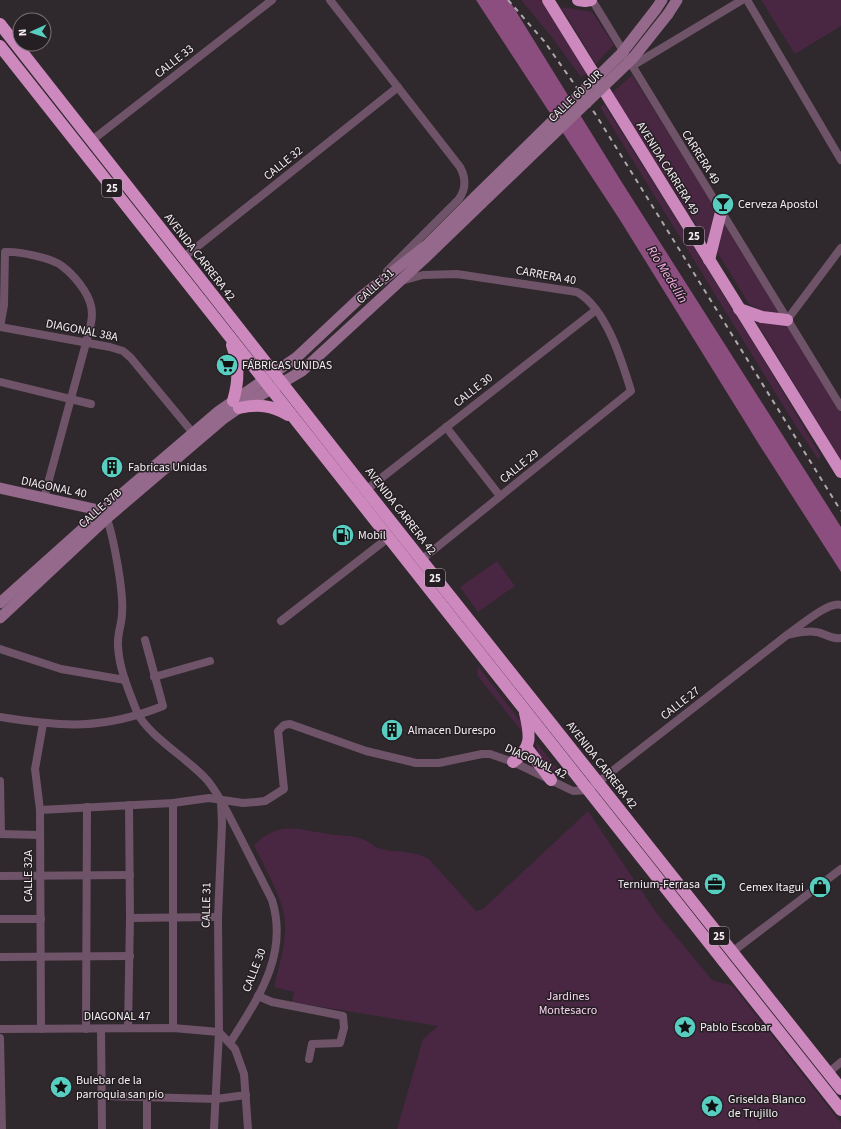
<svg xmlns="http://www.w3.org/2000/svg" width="841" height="1129" font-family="'Source Sans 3',sans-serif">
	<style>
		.green { fill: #492642 }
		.water { fill: #8c4d7f }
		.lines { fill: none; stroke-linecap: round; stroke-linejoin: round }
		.street { stroke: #6f5368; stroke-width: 8 }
		.secondary { stroke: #95698b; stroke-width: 11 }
		.highway { stroke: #cd89be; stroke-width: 12 }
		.rail { stroke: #ada8ab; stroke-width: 2; stroke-dasharray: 5 5; stroke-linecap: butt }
		.secondary-bridge { stroke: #95698b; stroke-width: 11 }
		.labels { text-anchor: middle; stroke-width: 3; stroke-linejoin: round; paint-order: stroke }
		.shield { fill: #251e23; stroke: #b5b0b4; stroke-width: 1 }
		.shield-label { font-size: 11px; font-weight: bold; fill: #f3eff2 }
		.street-label { font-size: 12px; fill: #f3eff2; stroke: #251e23 }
		.poi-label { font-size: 12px; fill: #f3eff2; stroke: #251e23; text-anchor: start }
		.park-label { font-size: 12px; fill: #fad5f1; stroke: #251e23 }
		.water-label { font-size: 13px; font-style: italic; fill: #fab1e9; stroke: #251e23 }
	</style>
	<rect width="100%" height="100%" fill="#2f282d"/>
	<g class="green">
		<polygon points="521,0 541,0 587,73 581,77 551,36"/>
		<polygon points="761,0 841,0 841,26 795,54"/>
		<polygon points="561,7 592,12 614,45 596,64"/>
		<polygon points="632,75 715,208 708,243 612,93"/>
		<polygon points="604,104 761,355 821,456 818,459 797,428 600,107"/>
		<polygon points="722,221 779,313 764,311 749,304 716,250"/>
		<polygon points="756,321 786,324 841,413 841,461"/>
		<polygon points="497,561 515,586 478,612 460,587"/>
		<polygon points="478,666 521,722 522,732 477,675"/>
		<polygon points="535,741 562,774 557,778 539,756"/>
		<path d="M588,811l67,100 57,69 21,6 108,137v6h-444l26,-90 15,-13 -146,-24 2,-10 -20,-5c5,-21 12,-43 11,-64 0,-20 -22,-59 -31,-78 27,-25 42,-16 74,-11 11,2 24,1 34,5 7,2 12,8 19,10 17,4 32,1 48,10l47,52 7,-2z"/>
	</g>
	<polygon class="water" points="476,0 509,0 621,181 841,527 841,572 760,446 620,220"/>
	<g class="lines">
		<g class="street">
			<path d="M330,0l130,167c6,11 6,22 -1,32l-72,72"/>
			<polyline points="592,0 841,407"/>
			<polyline points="747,0 841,160"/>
			<polyline points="632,66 742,0"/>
			<polyline points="91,141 272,0"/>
			<polyline points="183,258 398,87"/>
			<path d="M401,281l22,-6 34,-1 120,18c29,16 45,69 54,99l-210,169"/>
			<polyline points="787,320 841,248"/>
			<path d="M0,327l4,-22 1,-53c13,-1 47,6 57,14 12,9 26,26 29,40 3,12 -2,25 -5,37l-42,155"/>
			<polyline points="0,327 110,347 123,351 131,358 193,433"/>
			<polyline points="0,382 91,404"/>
			<polyline points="446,427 500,496"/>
			<polyline points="366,490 596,310"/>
			<path d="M105,514c8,18 19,79 17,99 0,11 -5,21 -4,33 1,23 11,45 19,66 10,23 53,48 70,68 12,14 20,32 29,49 12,24 24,47 36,71 17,55 -14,98 -42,143"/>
			<path d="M841,605c-13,-4 -42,22 -54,30 10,-2 20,-5 29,-3 9,1 16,8 25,6"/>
			<polyline points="281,621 388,538"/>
			<polyline points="0,649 61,669 125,680"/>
			<polyline points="154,677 210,661"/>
			<path d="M0,717c62,10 103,13 163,-11l-18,-66"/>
			<polyline points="0,781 1,834"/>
			<polyline points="40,810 173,803 209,798 243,803 256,802 265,801 284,789 278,731 284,725 290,724 366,751 416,763 439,763 482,754 490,754 513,762 573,791 588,790 787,635"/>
			<polyline points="0,834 40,835"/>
			<polyline points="0,876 130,875"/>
			<polyline points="130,918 218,917"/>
			<polyline points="0,919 41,919"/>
			<polyline points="732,952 841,869"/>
			<polyline points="0,957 130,956"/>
			<polyline points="258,996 272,1002 343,1016 344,1028 340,1043 312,1044 309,1059"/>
			<polyline points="128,1028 130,918 129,805"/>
			<polyline points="173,1028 173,803"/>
			<polyline points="0,1029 173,1028 219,1032 235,1049 244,1074 248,1129"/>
			<polyline points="41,1029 40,810 35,769 43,724"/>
			<polyline points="86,1029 87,807"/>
			<polyline points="101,1029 102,1129"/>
			<polyline points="0,1038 2,1129"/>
			<polyline points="828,1073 841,1062"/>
			<polyline points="103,1096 216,1099 246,1095"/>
			<polyline points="147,1129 147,1097"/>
			<polyline points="214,1129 219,1032 218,917 222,824 221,802"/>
		</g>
		<g class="secondary">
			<polyline points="656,9 662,0"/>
			<polyline points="668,14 677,0"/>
			<polyline points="0,488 103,511"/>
			<polyline points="0,603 116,499 219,411 297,357 362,296 428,244 476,196"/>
			<polyline points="0,618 107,518 223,419 239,408 302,371 424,259 482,203"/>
		</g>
		<g class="highway">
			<polyline points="548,0 841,472"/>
			<polyline points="578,0 585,1 591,0"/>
			<polyline points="0,24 366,490 841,1089"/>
			<polyline points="0,46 841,1110"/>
			<polyline points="709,260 721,212"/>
			<polyline points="739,309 762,317 787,320"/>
			<path d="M232,345c7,20 7,36 1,56"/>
			<path d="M239,408c19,-4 33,-3 49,7"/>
			<polyline points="527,748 551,780"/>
			<path d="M513,762c20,-15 17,-27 12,-49"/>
		</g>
		<polyline class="rail" points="508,0 544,41 596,115 841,511"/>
		<g class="secondary-bridge">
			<polyline points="476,196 621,54 656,9"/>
			<polyline points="482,203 633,58 668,14"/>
		</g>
	</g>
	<defs>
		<g id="bar-disc" transform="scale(1.15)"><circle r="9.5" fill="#58cec1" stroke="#251e23"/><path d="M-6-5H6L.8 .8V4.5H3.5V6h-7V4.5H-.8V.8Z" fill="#111"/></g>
		<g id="supermarket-disc" transform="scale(1.15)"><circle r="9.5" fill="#58cec1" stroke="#251e23"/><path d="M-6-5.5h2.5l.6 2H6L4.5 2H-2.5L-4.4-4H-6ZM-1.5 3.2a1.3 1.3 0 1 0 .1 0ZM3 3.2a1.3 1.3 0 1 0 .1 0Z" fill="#111"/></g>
		<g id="building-disc" transform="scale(1.15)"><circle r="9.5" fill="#58cec1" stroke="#251e23"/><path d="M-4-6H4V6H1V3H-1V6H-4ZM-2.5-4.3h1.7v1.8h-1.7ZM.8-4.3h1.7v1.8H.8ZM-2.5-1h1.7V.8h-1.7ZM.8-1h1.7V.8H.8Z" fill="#111"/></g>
		<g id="fuel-disc" transform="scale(1.15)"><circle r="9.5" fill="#58cec1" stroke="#251e23"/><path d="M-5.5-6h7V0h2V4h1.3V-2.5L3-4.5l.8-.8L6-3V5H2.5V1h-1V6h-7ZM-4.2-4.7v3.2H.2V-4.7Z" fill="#111"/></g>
		<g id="office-disc" transform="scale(1.15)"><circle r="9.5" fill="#58cec1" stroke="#251e23"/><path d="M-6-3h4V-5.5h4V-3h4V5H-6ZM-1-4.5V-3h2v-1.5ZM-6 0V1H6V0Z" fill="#111"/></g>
		<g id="shop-disc" transform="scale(1.15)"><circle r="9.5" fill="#58cec1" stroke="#251e23"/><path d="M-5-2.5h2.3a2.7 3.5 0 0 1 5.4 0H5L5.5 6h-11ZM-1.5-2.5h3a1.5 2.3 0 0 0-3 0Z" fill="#111"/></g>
		<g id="sight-disc" transform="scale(1.15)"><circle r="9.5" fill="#58cec1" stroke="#251e23"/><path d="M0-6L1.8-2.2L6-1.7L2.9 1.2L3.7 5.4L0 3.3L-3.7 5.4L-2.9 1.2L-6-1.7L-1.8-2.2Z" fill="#111"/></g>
	</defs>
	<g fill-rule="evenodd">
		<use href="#bar-disc" x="723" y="204"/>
		<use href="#supermarket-disc" x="227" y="365"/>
		<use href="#building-disc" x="112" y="467"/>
		<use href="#fuel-disc" x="343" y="535"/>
		<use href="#building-disc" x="392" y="730"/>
		<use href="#office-disc" x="715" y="884"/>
		<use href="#shop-disc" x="820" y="887"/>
		<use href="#sight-disc" x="685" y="1027"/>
		<use href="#sight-disc" x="61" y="1087"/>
		<use href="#sight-disc" x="712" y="1106"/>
	</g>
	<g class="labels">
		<g class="shield">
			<rect x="102" y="179" width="20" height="18" rx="3"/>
			<rect x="684" y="227" width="20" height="18" rx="3"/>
			<rect x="425" y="569" width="20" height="18" rx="3"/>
			<rect x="709" y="927" width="20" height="18" rx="3"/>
		</g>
		<g class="shield-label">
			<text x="112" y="192">25</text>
			<text x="694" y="240">25</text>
			<text x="435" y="582">25</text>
			<text x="719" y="940">25</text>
		</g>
		<g class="street-label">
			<text transform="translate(174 61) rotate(-38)" y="4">CALLE 33</text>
			<text transform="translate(575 96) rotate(-44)" y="4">CALLE 60 SUR</text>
			<text transform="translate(701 157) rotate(58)" y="4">CARRERA 49</text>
			<text transform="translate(283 163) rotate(-39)" y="4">CALLE 32</text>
			<text transform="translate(668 168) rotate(58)" y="4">AVENIDA CARRERA 49</text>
			<text transform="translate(200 257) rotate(52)" y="4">AVENIDA CARRERA 42</text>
			<text transform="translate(546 275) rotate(10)" y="4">CARRERA 40</text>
			<text transform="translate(375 286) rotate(-42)" y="4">CALLE 31</text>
			<text transform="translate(82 330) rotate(11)" y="4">DIAGONAL 38A</text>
			<text transform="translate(473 390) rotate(-38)" y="4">CALLE 30</text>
			<text transform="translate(519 466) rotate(-39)" y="4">CALLE 29</text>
			<text transform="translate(54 487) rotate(12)" y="4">DIAGONAL 40</text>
			<text transform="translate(100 508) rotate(-42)" y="4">CALLE 37B</text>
			<text transform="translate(401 511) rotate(52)" y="4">AVENIDA CARRERA 42</text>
			<text transform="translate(680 703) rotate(-38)" y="4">CALLE 27</text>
			<text transform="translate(536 761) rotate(25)" y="4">DIAGONAL 42</text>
			<text transform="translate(602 765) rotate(52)" y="4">AVENIDA CARRERA 42</text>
			<text transform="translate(28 876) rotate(-90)" y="4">CALLE 32A</text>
			<text transform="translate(206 905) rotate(-89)" y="4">CALLE 31</text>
			<text transform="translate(254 970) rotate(-69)" y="4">CALLE 30</text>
			<text x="117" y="1020">DIAGONAL 47</text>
		</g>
		<g class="poi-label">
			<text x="738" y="208">Cerveza Apostol</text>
			<text x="242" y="369">FÁBRICAS UNIDAS</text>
			<text x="128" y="471">Fabricas Unidas</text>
			<text x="358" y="539">Mobil</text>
			<text x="408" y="734">Almacen Durespo</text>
			<text x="700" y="888" text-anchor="end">Ternium-Ferrasa</text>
			<text x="804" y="891" text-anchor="end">Cemex Itagui</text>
			<text x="700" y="1031">Pablo Escobar</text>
			<text x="76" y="1084">Bulebar de la<tspan x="76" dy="14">parroquia san pio</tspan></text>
			<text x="728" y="1103">Griselda Blanco<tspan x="728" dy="14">de Trujillo</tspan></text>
		</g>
		<g class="park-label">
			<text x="568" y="1000">Jardines<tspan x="568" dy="14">Montesacro</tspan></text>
		</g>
		<g class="water-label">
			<text transform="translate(668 274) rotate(58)" y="5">Río Medellín</text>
		</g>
	</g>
	<g transform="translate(32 32) rotate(267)"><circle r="19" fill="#251e23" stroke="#777276"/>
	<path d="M0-3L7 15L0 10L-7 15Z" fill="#58cec1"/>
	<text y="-6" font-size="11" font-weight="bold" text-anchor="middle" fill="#f3eff2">N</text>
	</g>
</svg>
